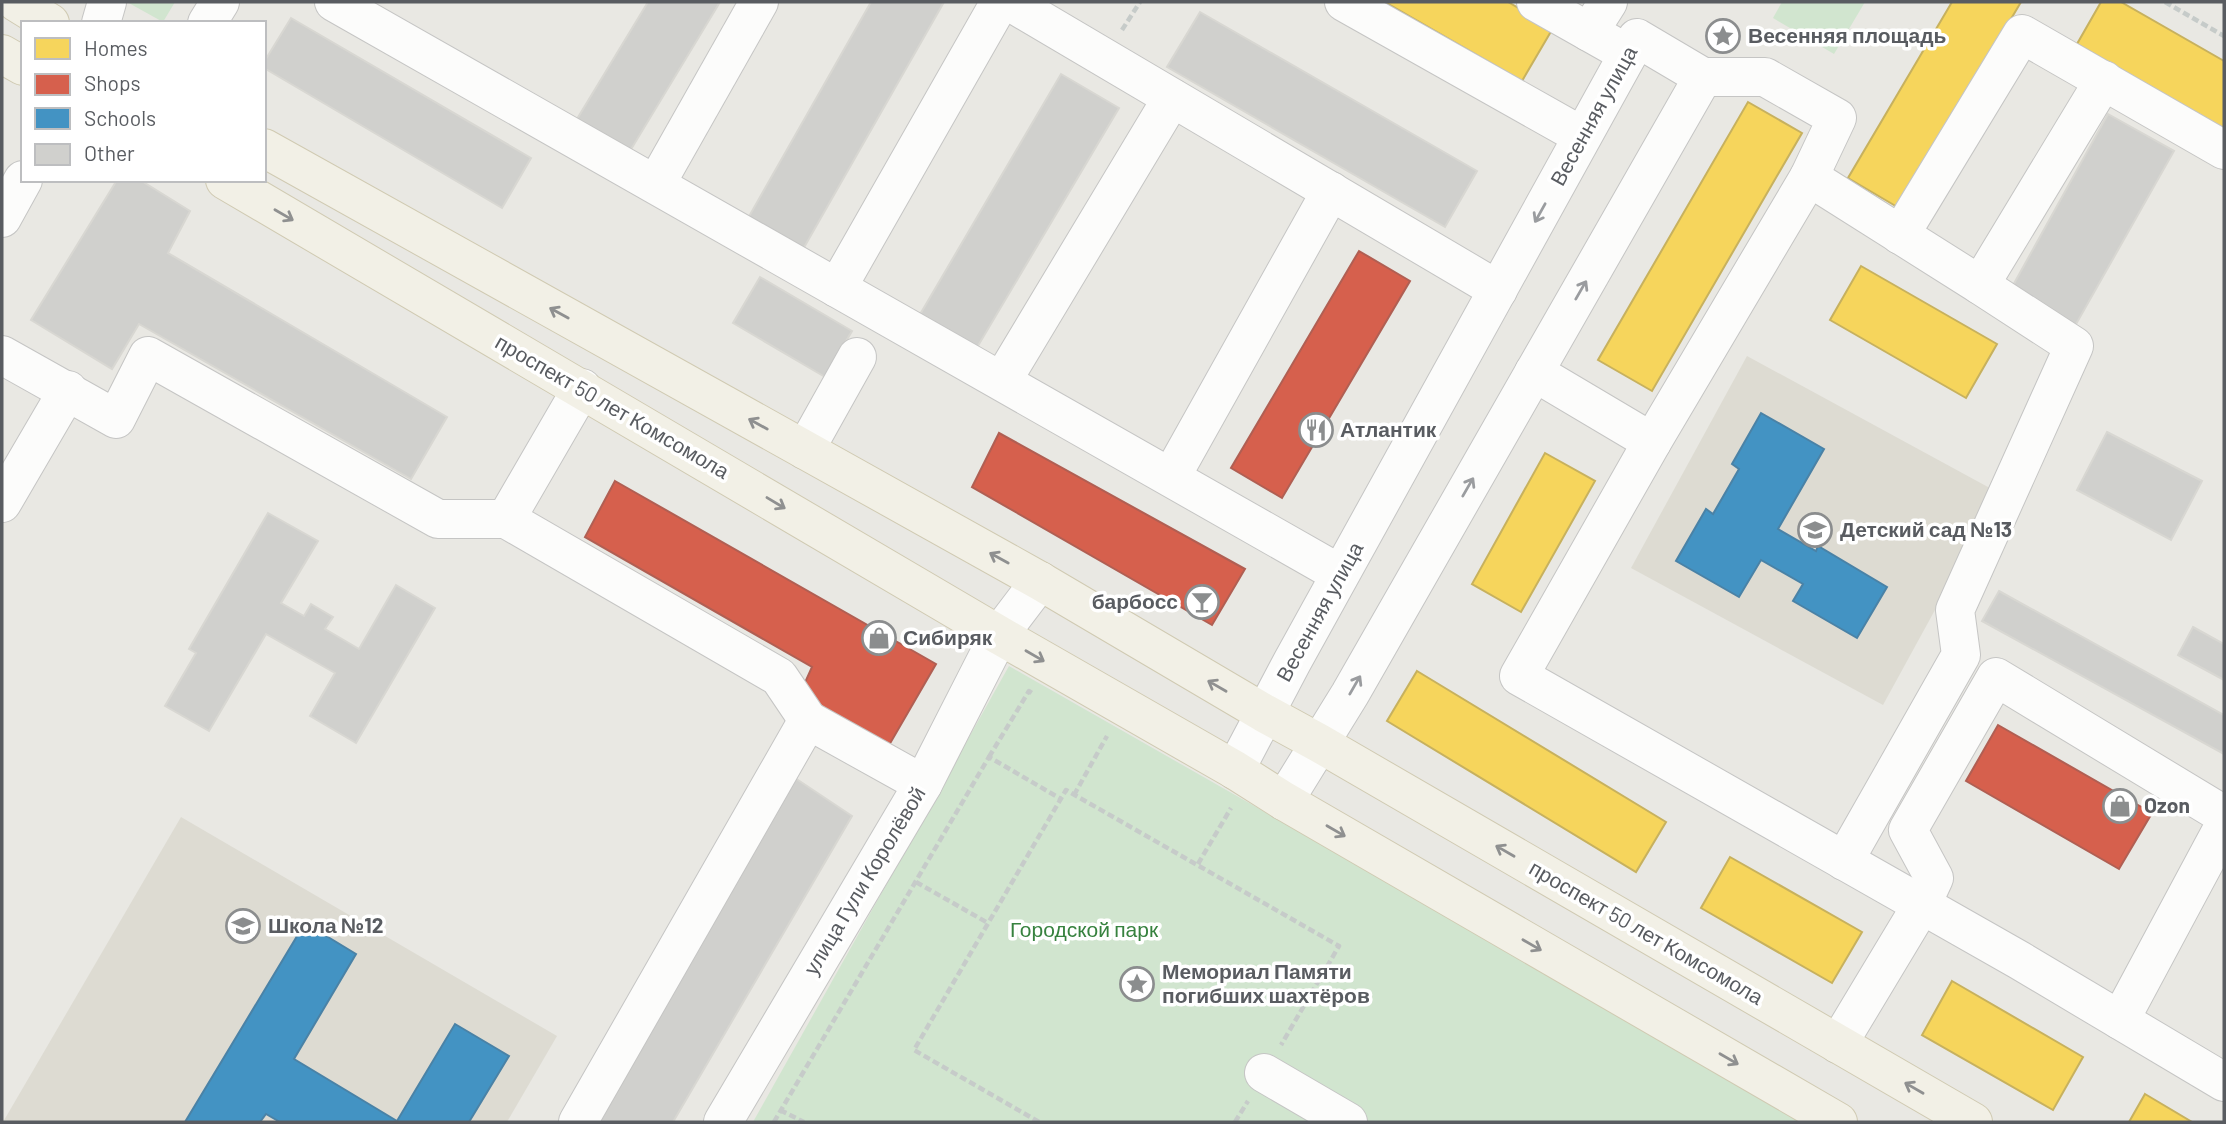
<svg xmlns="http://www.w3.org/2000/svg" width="2226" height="1124" font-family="Barlow,sans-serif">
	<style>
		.education { fill: #dddbd2 }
		.green { fill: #d1e5cf }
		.homes { fill: #f6d55c; stroke: #c7b15e; stroke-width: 2 }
		.shops { fill: #d6604d; stroke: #b05f53; stroke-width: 2 }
		.schools { fill: #4393c3; stroke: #4a82a6; stroke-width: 2 }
		.building { fill: #d0d0cd; stroke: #d8d7d2; stroke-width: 2 }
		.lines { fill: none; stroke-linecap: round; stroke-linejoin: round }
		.minor-casing { stroke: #c5c5c4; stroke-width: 40 }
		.major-casing { stroke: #d0cab2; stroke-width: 40 }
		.path { stroke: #c6cbc9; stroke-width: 4.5; stroke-dasharray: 7 3.5; stroke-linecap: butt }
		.minor { stroke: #fcfcfb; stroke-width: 38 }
		.major { stroke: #f2f0e6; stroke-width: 38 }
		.oneway { stroke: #9a9c9f }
		.oneway2 { stroke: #8f9090 }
		.labels { text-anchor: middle; stroke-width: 7; stroke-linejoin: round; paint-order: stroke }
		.poi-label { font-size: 21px; font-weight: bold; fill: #595c61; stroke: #fff; text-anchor: start }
		.street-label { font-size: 21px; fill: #595c61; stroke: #fff }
		.park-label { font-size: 21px; fill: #37823f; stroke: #fff }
	</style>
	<rect width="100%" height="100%" fill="#e9e8e3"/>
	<g class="education">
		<polygon points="1747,356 1999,493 1883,705 1631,568"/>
		<polygon points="181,817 557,1036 507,1122 3,1122"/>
	</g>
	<g class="green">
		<polygon points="127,2 175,2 163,22"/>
		<polygon points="1782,2 1865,2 1834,54 1773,18"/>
		<polygon points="1009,666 1808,1122 753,1122"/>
	</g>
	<g class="homes">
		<polygon points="1385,2 1508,2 1553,28 1522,81"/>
		<polygon points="1952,2 2021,2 1899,208 1848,178"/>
		<polygon points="2101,2 2121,2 2224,61 2224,129 2077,44"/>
		<polygon points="1748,102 1802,133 1652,391 1598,360"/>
		<polygon points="1861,266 1997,344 1966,398 1830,320"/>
		<polygon points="1545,453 1595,481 1521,612 1472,584"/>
		<polygon points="1417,671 1666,822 1636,872 1387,721"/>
		<polygon points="1730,857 1862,932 1832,983 1701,908"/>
		<polygon points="1952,981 2083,1057 2053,1110 1922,1035"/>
		<polygon points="2145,1094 2192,1122 2129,1122"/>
	</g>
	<g class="shops">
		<polygon points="1359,251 1410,281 1282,498 1231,468"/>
		<polygon points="999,433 1245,569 1212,625 972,487"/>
		<polygon points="615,481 936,664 888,747 799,696 812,667 585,537"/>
		<polygon points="1998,725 2152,813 2119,869 1966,781"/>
	</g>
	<g class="schools">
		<polygon points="1761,413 1824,449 1778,529 1816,551 1818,546 1887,587 1857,638 1793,601 1803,584 1761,560 1739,597 1676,561 1706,509 1713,514 1739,469 1732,464"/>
		<polygon points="305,923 356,954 294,1059 397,1121 455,1024 509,1056 469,1122 280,1122 266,1114 260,1122 185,1122"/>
	</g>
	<g class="building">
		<polygon points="648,2 720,2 627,156 574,124"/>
		<polygon points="871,2 944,2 798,258 743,227"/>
		<polygon points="1200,12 1477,171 1445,227 1167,67"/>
		<polygon points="291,18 531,158 502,208 264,68 264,62"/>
		<polygon points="1061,74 1119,108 972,356 915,323"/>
		<polygon points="2108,114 2174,151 2075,326 2011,289"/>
		<polygon points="117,180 140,180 190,211 168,253 447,417 411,479 139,324 112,369 31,320"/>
		<polygon points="760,277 852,331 825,377 733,323"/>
		<polygon points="2107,432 2202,481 2171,540 2077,490"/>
		<polygon points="268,513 318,541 281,603 304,616 311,604 333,617 325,629 359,649 396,585 435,608 356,743 310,716 335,673 266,634 209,731 165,706 196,653 189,649"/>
		<polygon points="1999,591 2224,715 2224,754 1982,621"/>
		<polygon points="2193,627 2224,644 2224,680 2178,655"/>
		<polygon points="792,776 852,816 673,1122 593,1122"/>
	</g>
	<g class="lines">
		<g class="minor-casing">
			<g id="minor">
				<polyline points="334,2 1340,574"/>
				<polyline points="1010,2 1498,290"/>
				<polyline points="1344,2 1582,136"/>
				<polyline points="1536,2 1628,54"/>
				<polyline points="101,23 107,2"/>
				<polyline points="207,23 220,2"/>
				<polyline points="1589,32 1608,2"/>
				<polyline points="1703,77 1765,77 1837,118 1809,177"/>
				<polyline points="656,184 759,2"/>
				<polyline points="2,218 23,180"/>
				<polyline points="1900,235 2022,34 2224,150"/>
				<polyline points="837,288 1000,2"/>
				<polyline points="2,355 116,419 148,356 438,519 506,519"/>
				<polyline points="1534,372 1652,442 1809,177 1980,285 2104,80"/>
				<polyline points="1002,381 1172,98"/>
				<polyline points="582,388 506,519 779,677 808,720"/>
				<polyline points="1652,442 1519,676 2019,960 2224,1082"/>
				<polyline points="805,450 857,357"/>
				<polyline points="1171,477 1331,191"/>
				<polyline points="2,503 68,390"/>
				<polyline points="1235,770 1292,662 1637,38 1703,77 1350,694 1284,801"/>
				<polyline points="1844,861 1961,655 1955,610 2074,346 1980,285"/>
				<polyline points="2120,1020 2224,826"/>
				<polyline points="1838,1044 1921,906 1934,878 1908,830 1996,677 2224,815"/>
				<polyline points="1264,1073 1348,1122"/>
				<polyline points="578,1122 808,720 923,784"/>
				<polyline points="723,1122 923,784 999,635 1040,581"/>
			</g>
		</g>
		<g class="major-casing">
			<g id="major">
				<polyline points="16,2 50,23"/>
				<polyline points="2,54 23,66"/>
				<polyline points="264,148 1040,581 1264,713 1319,743 1973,1122"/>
				<polyline points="225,180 999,635 1235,770 1284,801 1838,1122"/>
			</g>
		</g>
		<g class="path">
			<polyline points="2165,2 2224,36"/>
			<polyline points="1122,30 1140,2"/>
			<polyline points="989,757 1029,691 1032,693"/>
			<polyline points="1074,795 1107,736"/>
			<polyline points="1198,864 1231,808"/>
			<polyline points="916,882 988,923"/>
			<polyline points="780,1110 804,1122"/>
			<polyline points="774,1122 989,757 1061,799"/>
			<polyline points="1039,1122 914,1050 1066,790 1339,946 1281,1045"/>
			<polyline points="1235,1122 1248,1101"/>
		</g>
		<use href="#minor" class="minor"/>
		<use href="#major" class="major"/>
	</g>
	<defs><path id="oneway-shaft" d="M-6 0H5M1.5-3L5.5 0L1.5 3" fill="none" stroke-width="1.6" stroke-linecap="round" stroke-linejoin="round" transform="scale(1.75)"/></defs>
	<g class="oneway">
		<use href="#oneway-shaft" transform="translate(1540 213) rotate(119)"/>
		<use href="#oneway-shaft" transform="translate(1581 290) rotate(-60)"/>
		<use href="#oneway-shaft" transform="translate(1468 487) rotate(-60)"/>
		<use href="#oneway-shaft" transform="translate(1355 685) rotate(-60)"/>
	</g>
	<g class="oneway2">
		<use href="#oneway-shaft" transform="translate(284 215) rotate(30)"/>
		<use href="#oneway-shaft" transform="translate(559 313) rotate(-151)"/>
		<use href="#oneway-shaft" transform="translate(758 424) rotate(-151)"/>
		<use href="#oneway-shaft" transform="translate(776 503) rotate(31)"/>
		<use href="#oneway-shaft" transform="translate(999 558) rotate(-151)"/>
		<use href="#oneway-shaft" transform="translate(1035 656) rotate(30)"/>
		<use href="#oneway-shaft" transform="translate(1217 686) rotate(-150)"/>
		<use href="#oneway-shaft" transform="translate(1336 831) rotate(30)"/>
		<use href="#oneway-shaft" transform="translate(1505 851) rotate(-150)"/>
		<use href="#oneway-shaft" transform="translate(1532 945) rotate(30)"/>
		<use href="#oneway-shaft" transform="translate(1729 1059) rotate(30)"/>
		<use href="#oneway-shaft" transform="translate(1914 1088) rotate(-150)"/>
	</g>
	<defs>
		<g id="sight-ring" transform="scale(1.75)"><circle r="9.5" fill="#fff" stroke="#8b8d8e" stroke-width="1.5"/><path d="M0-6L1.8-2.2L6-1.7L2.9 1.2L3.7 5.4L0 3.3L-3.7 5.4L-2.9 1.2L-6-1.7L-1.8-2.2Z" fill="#8b8d8e"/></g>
		<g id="restaurant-ring" transform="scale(1.75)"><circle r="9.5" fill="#fff" stroke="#8b8d8e" stroke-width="1.5"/><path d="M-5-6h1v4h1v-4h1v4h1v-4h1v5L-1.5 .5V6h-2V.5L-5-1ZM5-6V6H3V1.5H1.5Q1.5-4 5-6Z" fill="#8b8d8e"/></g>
		<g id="school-ring" transform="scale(1.75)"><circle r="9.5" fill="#fff" stroke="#8b8d8e" stroke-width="1.5"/><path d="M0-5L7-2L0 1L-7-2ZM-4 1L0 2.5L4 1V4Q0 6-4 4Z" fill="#8b8d8e"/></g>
		<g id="bar-ring" transform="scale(1.75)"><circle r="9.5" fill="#fff" stroke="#8b8d8e" stroke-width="1.5"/><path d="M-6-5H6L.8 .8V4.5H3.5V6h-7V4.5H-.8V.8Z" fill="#8b8d8e"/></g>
		<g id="shop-ring" transform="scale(1.75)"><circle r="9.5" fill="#fff" stroke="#8b8d8e" stroke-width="1.5"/><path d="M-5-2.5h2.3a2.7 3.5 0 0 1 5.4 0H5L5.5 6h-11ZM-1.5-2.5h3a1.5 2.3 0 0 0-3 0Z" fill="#8b8d8e"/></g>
	</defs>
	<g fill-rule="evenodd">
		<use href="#sight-ring" x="1723" y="36"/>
		<use href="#restaurant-ring" x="1316" y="430"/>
		<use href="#school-ring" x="1815" y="530"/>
		<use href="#bar-ring" x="1202" y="602"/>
		<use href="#shop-ring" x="879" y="638"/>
		<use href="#shop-ring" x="2120" y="806"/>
		<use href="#school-ring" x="243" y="926"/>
		<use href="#sight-ring" x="1137" y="984"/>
	</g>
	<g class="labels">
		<g class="poi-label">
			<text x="1748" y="43">Весенняя площадь</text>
			<text x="1340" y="437">Атлантик</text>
			<text x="1840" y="537">Детский сад №13</text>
			<text x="1178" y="609" text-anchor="end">барбосс</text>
			<text x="903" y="645">Сибиряк</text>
			<text x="2144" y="813">Ozon</text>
			<text x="268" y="933">Школа №12</text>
			<text x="1162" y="979">Мемориал Памяти<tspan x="1162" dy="24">погибших шахтёров</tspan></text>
		</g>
		<g class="street-label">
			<text transform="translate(1594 116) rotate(-61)" y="7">Весенняя улица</text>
			<text transform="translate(612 407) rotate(30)" y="7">проспект 50 лет Комсомола</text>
			<text transform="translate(1320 612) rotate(-61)" y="7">Весенняя улица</text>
			<text transform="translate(865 881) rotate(-59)" y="7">улица Гули Королёвой</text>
			<text transform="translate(1646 933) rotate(30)" y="7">проспект 50 лет Комсомола</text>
		</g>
		<g class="park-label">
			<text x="1084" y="937">Городской парк</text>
		</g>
	</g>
	<rect width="2226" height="1124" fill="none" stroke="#595c61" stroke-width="7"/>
	<rect x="21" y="21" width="245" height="161" fill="#ffffff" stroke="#bdbec0" stroke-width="2"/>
	<rect x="35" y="38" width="35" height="21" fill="#f6d55c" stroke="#bdbec0" stroke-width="2"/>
	<text x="84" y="56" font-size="21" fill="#595c61">Homes</text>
	<rect x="35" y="74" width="35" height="21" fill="#d6604d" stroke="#bdbec0" stroke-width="2"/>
	<text x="84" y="91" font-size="21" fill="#595c61">Shops</text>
	<rect x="35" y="108" width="35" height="21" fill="#4393c3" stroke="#bdbec0" stroke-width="2"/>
	<text x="84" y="126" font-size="21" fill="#595c61">Schools</text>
	<rect x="35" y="144" width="35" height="21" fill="#d0d0cd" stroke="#bdbec0" stroke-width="2"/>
	<text x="84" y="161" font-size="21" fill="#595c61">Other</text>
</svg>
